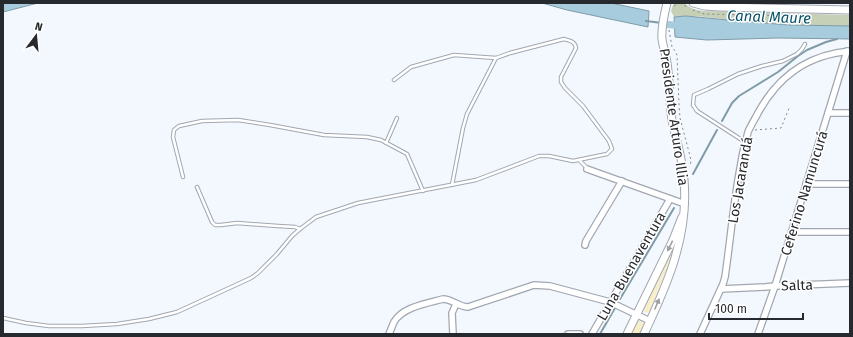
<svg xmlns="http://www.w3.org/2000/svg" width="853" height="337" font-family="'Fira Sans',sans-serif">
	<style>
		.green { fill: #c5d0b7 }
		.sand { fill: #f8eec8 }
		.water { fill: #a6ccdd; stroke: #809ba8 }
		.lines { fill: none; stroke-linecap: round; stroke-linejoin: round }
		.stream { stroke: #809ba8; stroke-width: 2 }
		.canal { stroke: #a6ccdd; stroke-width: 7 }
		.service-casing { stroke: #a1a7b1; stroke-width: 4.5 }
		.minor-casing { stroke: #a1a7b1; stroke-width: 8 }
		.tertiary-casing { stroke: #a1a7b1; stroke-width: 9 }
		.path { stroke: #84888d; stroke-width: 1; stroke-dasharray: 2 3; stroke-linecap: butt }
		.service { stroke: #fff; stroke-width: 2.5 }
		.minor { stroke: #fff; stroke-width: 5.5 }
		.tertiary { stroke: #fff; stroke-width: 7 }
		.oneway { fill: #9d9fa0 }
		.labels { text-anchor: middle; stroke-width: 3; stroke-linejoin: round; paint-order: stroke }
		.street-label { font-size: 14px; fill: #26292d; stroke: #fff }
		.water-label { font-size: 15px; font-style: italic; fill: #0a546d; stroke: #fff }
	</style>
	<rect width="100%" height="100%" fill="#f3f8fe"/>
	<path class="green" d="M675,3h9l7,5 6,2 8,1 145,4v11c-37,0 -74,-2 -111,-5 -21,-2 -43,-7 -65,-4l-3,-6 2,-6z"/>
	<g class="sand">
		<polygon points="670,256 671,257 650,311 649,312 647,313 644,311 644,309"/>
		<polygon points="638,320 644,323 641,334 630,334 637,321"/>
	</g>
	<g class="water">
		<polygon points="3,3 38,3 3,12"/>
		<polygon points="542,3 611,3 649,11 648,27 567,10"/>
		<polygon points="686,16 738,21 790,25 850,26 850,39 778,38 707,40 675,37 674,17"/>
	</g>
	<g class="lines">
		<g class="stream">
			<polyline points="646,21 662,23"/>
			<polyline points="722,121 732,103 739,96 778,72 798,56 807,50 826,42 837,39"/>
			<polyline points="693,174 717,130"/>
			<polyline points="620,299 674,208"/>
			<polyline points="600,334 615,308"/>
		</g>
		<polyline class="canal" points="662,24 684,26"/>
		<g class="service-casing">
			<g id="service">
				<polyline points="745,142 697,111 693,105 694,95 708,89 738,74 762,66 783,61 797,54 802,49 805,44"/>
				<polyline points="386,143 397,118"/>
				<polyline points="579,160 587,168"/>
				<polyline points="183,177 173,137 174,130 179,126 202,121 238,120 270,125 324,135 367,137 381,140 407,154 423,191"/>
				<polyline points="452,185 463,128 467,114 496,58"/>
				<polyline points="197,187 212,222 215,225 221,225 237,223 278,226 295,227 300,229"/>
				<path d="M3,318l23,5 23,3h33l35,-2 32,-5 28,-7 74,-34 7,-5 19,-19 15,-18 8,-7 16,-12 42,-14 118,-23 63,-24h10l24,5 34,-7 5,-5 -3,-8 -26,-35 -18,-18 -4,-6v-5l15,-29c-1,-7 -6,-7 -12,-9l-54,14 -14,5 -42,-3 -43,12 -17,13"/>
			</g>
		</g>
		<g class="minor-casing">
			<g id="minor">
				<polyline points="828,113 850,113"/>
				<polyline points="587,169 685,204"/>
				<polyline points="806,184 850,184"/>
				<polyline points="792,232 850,232"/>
				<polyline points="585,245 586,241 622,181"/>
				<polyline points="721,289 765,287 775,286 850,283"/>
				<path d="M389,334c2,-4 3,-8 5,-12 8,-15 34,-19 49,-23 9,0 16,8 25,8l66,-22 16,1 60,16 40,19"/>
				<polyline points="453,334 452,313 456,304"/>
				<polyline points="568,334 580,334"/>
				<polyline points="592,334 670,199"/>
				<path d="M700,334l23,-50 2,-7c5,-34 8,-69 14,-103 2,-14 5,-28 9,-42 3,-7 7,-13 10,-19 20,-37 49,-58 92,-62"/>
				<polyline points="758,334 775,286 847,51"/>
			</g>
		</g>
		<g class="tertiary-casing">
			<g id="tertiary">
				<polyline points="693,3 705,6 719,7 850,10"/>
				<polyline points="627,334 673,240 682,217"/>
				<path d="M644,334c23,-49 45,-98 40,-154 -1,-20 -8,-40 -12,-60 -3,-19 -2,-38 -5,-57 -1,-8 -4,-16 -5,-24 -1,-12 2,-24 5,-36"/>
			</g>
		</g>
		<g class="path">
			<polyline points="680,3 687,7"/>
			<polyline points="674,6 678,3"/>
			<polyline points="693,10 704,14 803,16"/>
			<polyline points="669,30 672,47 675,51 677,55 679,104 680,118 690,156 691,161 690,166"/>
			<polyline points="755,130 781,128 790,106"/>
		</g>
		<use href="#service" class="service"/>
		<use href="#minor" class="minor"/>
		<use href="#tertiary" class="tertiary"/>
	</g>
	<defs><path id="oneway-solid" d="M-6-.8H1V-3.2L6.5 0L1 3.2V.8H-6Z"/></defs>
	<g class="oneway">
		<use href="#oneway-solid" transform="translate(670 246) rotate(116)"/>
		<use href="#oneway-solid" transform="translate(657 304) rotate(-67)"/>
	</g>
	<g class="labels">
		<g class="street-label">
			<text transform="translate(674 117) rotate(82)" y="5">Presidente Arturo Illia</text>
			<text transform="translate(740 180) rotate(-80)" y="5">Los Jacarandá</text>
			<text transform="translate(804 193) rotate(-73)" y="5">Ceferino Namuncurá</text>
			<text transform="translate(631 266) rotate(-60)" y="5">Luna Buenaventura</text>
			<text transform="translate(797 285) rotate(-2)" y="5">Salta</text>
		</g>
		<g class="water-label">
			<text transform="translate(769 17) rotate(2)" y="5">Canal Maure</text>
		</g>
	</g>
	<rect width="853" height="337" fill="none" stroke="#26292d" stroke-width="8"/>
	<g transform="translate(36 36) rotate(16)" stroke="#ffffff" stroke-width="3" paint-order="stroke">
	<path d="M0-3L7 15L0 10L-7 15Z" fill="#26292d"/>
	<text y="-6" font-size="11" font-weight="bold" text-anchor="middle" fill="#26292d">N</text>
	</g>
	<path d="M709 313v6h94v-6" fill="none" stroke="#26292d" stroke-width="2"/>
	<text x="715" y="313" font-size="12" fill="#26292d" stroke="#ffffff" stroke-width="3" paint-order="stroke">100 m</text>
</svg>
